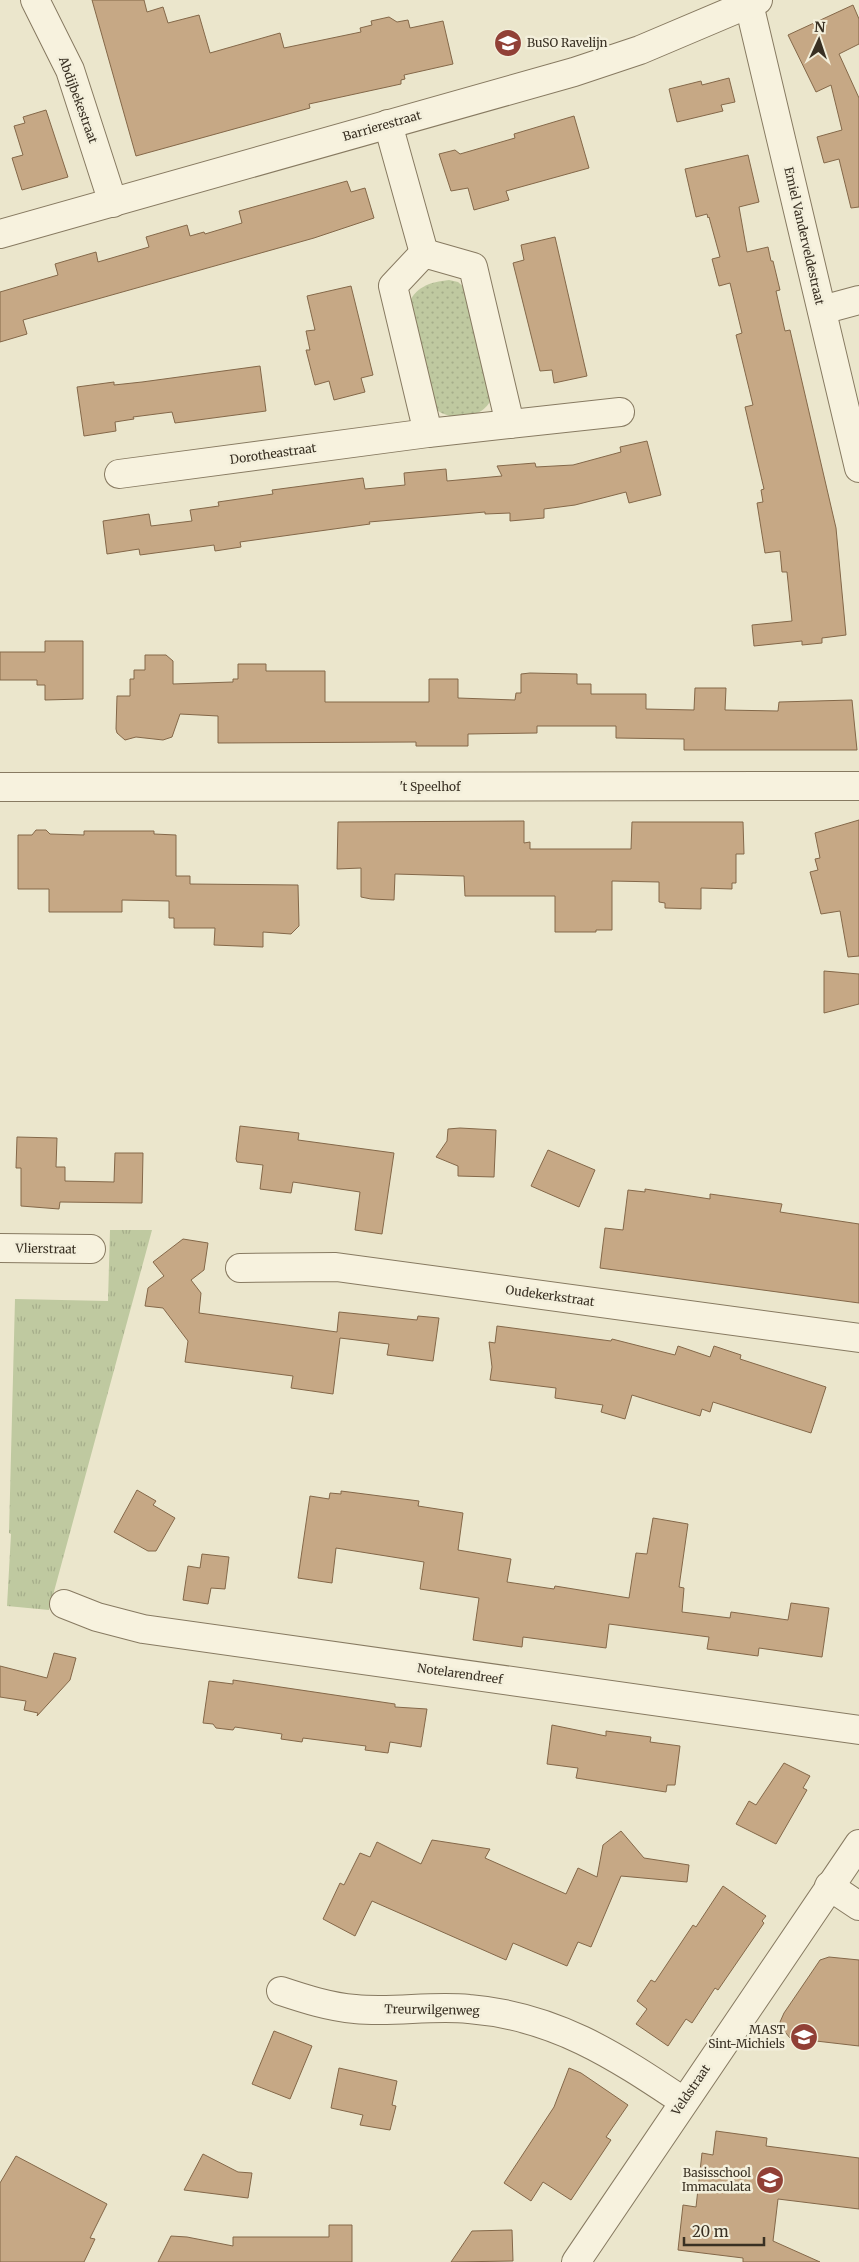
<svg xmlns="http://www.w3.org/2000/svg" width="859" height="2262" font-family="Merriweather,serif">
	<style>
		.grass { fill: url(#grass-dots) }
		.park { fill: url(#park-tufts) }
		.building { fill: #c6a885; stroke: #846849 }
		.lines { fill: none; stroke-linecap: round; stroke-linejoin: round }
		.street-casing { stroke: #877a61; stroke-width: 30 }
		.street { stroke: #f7f2de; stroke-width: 28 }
		.labels { text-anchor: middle; stroke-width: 5; stroke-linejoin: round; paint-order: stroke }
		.poi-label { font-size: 12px; fill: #393023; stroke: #f3efdb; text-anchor: end }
		.street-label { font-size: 12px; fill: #393023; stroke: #f3efdb }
	</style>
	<defs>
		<pattern id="grass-dots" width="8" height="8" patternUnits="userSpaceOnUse" patternTransform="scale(1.25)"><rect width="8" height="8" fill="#bfc9a0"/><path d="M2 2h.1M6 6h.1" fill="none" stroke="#a5ad8a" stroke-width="1.8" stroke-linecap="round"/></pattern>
		<pattern id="park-tufts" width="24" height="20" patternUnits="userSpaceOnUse" patternTransform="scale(1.25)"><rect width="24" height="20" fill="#bfc9a0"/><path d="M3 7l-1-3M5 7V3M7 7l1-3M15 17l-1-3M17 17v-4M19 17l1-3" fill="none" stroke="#a5ad8a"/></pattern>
	</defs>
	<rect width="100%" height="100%" fill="#ebe6cc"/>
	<path class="grass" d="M449,280l9,2 8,7 26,108c-7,21 -38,26 -55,13l-29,-104c6,-19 22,-24 41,-26z"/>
	<polygon class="park" points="110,1230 152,1230 49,1610 7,1606 11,1534 9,1533 15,1299 108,1301"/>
	<g class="building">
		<polygon points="92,0 144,0 147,12 163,7 168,23 199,15 210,53 280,33 284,48 361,32 360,28 372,25 371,21 389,17 397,22 408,20 410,28 443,21 453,64 404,75 405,79 401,80 401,84 309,104 310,108 136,156"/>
		<polygon points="853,5 859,19 859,44 839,54 859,98 859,207 851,208 839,159 824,163 817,137 842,130 831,85 816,92 788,35"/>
		<polygon points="729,78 735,102 721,105 723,111 677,122 669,89 701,81 702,85"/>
		<polygon points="46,110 68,177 22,190 12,158 23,155 14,126 25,123 23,117"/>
		<polygon points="574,116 589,168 506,191 509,200 474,210 468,188 451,191 439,154 455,150 460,154 515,138 514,134"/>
		<polygon points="748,155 759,202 739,207 747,252 768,247 771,261 773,261 780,290 776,291 785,331 790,330 836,528 846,635 822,638 822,643 802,645 802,641 754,646 752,625 792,621 787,572 782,572 780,551 765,553 757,503 763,502 761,490 764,489 745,407 753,405 736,335 742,333 730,283 719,286 712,259 720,257 709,217 708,218 707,214 696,217 685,169"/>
		<polygon points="347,181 351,192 365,188 374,218 314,238 23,320 27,334 0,342 0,292 58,275 55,264 96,252 98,262 149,247 146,237 187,225 190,236 204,232 205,234 242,223 239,211"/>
		<polygon points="555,237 587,376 554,383 552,370 540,371 513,263 524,260 521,245"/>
		<polygon points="351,286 373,375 361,378 365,392 334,400 329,381 315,385 306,350 310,350 306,331 315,330 307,296"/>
		<polygon points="260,366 266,411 175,423 172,412 133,417 134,419 115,422 116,431 84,436 77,387 114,382 114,385 142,382"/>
		<polygon points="647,441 661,495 629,503 626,492 575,505 544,509 544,518 510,521 510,513 485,514 485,512 369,522 370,524 240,542 241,547 215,551 214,545 140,555 139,549 107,554 103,521 149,514 151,526 192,521 190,510 219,506 218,502 273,494 272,490 363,478 365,489 405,485 404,473 446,469 447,481 502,476 497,466 535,463 536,467 573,465 621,452 620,447"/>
		<polygon points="45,641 83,641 83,699 45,700 45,685 37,685 37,680 0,680 0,652 45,652"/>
		<polygon points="145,655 166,655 173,661 173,684 233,682 233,679 238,679 238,664 266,664 266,671 325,671 325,702 429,702 429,679 458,679 458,698 515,700 516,693 521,693 521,674 530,673 577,674 577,684 591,684 591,694 646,694 646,709 694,710 695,688 726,688 725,710 778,711 779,702 852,700 857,750 684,750 684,739 616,738 616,726 537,726 537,733 468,734 468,746 416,746 416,742 218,743 218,716 180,714 172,737 163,740 136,737 125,740 117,733 116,729 117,696 130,696 130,679 134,679 134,670 145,670"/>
		<polygon points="859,820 859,956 848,957 840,911 821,914 810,872 818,870 815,859 820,858 815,833"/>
		<polygon points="524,821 524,843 530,842 530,849 631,849 632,822 743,822 744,854 736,854 736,883 732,883 732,889 701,888 701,909 665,908 665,903 659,902 659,882 612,881 612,930 596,930 596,932 555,932 555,896 465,896 464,876 395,874 394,900 371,899 361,897 361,868 337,869 338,822"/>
		<polygon points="36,830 46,830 50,834 84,835 84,831 154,831 154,834 176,835 176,876 190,876 190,884 298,885 299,926 291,934 263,932 263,947 214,945 215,928 174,928 174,918 169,918 169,901 122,900 122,912 49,912 49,889 18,889 18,835 32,835"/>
		<polygon points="824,971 859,974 859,1004 824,1013"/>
		<polygon points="240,1126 299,1133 298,1140 394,1153 382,1234 355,1230 360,1192 293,1182 291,1193 260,1189 263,1165 237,1162 236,1159"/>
		<polygon points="460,1128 496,1130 494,1177 458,1176 458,1166 436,1157 447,1141 448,1129"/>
		<polygon points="17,1137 57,1138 56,1167 65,1167 65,1181 114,1182 115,1153 143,1153 142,1203 60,1202 59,1209 21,1206 21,1168 16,1168"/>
		<polygon points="548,1150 595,1170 579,1207 531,1186"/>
		<polygon points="645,1189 710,1199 710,1194 782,1204 780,1212 859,1224 859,1303 600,1268 605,1228 623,1230 628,1190 645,1192"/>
		<polygon points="183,1239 208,1243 204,1270 191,1280 201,1293 199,1313 337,1332 339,1312 417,1320 418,1316 439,1318 433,1361 387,1355 389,1344 340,1338 333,1394 291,1388 293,1376 185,1362 188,1341 163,1308 145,1306 148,1288 164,1276 153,1262"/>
		<polygon points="497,1326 611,1341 612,1339 675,1355 678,1346 710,1357 714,1346 741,1355 740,1359 826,1387 811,1433 713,1402 710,1412 702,1409 700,1416 632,1395 625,1419 601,1412 603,1405 555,1398 556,1388 490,1380 492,1367 489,1342 495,1343"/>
		<polygon points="137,1490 156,1501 153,1505 175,1518 156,1551 148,1551 114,1532"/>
		<polygon points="341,1491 419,1501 418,1506 463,1513 458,1550 511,1559 507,1582 554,1589 555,1586 629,1598 636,1553 647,1554 653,1518 688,1524 679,1587 684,1588 682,1612 730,1618 731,1612 788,1620 791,1603 829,1608 822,1657 759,1648 758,1656 707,1649 709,1637 609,1624 606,1648 523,1637 522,1647 473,1640 479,1598 420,1589 424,1562 336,1548 332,1583 298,1578 310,1496 329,1499 330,1493 341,1494"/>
		<polygon points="202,1554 229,1557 225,1589 211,1588 208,1604 183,1600 188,1566 200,1568"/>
		<polygon points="54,1653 76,1658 70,1680 37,1716 38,1713 24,1710 26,1701 0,1697 0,1666 47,1678"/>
		<polygon points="233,1680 395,1704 395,1707 427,1709 421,1747 390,1742 388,1753 365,1750 366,1746 303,1738 302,1742 281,1739 282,1734 235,1727 233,1730 216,1728 213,1724 203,1723 209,1681 233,1684"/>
		<polygon points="552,1725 606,1736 606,1731 651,1737 650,1742 680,1746 675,1785 667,1785 666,1792 576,1778 578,1768 547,1764"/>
		<polygon points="784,1763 810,1776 803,1788 807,1790 776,1844 736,1824 749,1801 756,1805"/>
		<polygon points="621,1831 644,1858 689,1865 687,1882 621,1876 591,1947 578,1942 567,1966 513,1943 506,1960 372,1901 355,1936 323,1919 340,1883 344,1885 360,1853 370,1857 377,1842 421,1864 432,1840 490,1849 485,1858 566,1894 578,1868 597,1877 603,1845"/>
		<polygon points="723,1886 766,1916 762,1921 764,1923 718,1990 715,1988 692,2023 686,2019 668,2046 636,2024 647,2009 637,2001 651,1980 655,1982 693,1925 696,1927"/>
		<polygon points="829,1957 859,1960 859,2046 790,2038 781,2027 780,2022 784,2013 818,1963 820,1960"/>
		<polygon points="274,2031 312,2046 290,2099 252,2084"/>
		<polygon points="339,2068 397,2081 392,2105 396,2106 390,2130 360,2125 363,2115 331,2108"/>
		<polygon points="569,2068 581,2073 628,2105 606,2137 611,2140 571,2200 543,2182 531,2201 504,2183 554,2107"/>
		<polygon points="716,2131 767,2138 766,2146 859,2158 859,2209 778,2199 773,2241 820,2262 743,2262 743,2258 678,2250 683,2205 696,2207 702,2153 713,2155"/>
		<polygon points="203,2154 238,2172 252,2173 248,2198 184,2190"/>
		<polygon points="16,2156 107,2204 90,2238 95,2239 84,2262 0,2262 0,2183"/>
		<polygon points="329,2225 352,2225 352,2262 158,2262 171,2236 187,2237 233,2246 233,2237 329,2237"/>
		<polygon points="512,2230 513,2261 451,2262 472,2231"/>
	</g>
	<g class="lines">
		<g class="street-casing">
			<g id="street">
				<polyline points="35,0 70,70 113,203"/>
				<polyline points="749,4 859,468"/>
				<polyline points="388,124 424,253"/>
				<polyline points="0,234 574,72 640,50 758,0"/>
				<polyline points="822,310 859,300"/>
				<polyline points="428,433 393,286 424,253 473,267 510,424"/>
				<polyline points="119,474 428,433 620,412"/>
				<polyline points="0,787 859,786"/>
				<polyline points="0,1248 91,1249"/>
				<polyline points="240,1268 336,1267 859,1338"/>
				<polyline points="64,1604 97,1617 143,1629 859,1730"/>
				<polyline points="829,1886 859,1906"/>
				<path d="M281,1991c24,8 49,16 74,18 38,4 76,-4 114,0 86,7 145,46 214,92"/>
				<polyline points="576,2262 859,1844"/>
			</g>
		</g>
		<use href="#street" class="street"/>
	</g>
	<defs>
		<g id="school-disc" transform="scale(1.4375)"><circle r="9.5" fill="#914036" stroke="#f3efdb"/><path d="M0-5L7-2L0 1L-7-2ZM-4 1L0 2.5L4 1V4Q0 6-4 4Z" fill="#fff"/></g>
	</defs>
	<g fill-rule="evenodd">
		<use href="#school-disc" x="508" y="43"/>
		<use href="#school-disc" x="804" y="2037"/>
		<use href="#school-disc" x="770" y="2180"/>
	</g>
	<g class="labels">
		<g class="poi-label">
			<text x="527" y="47" text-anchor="start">BuSO Ravelijn</text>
			<text x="785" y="2034">MAST<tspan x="785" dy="14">Sint-Michiels</tspan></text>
			<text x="751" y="2177">Basisschool<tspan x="751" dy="14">Immaculata</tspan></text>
		</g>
		<g class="street-label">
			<text transform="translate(78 100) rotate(70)" y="4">Abdijbekestraat</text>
			<text transform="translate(382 126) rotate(-16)" y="4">Barrierestraat</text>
			<text transform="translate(804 236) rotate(77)" y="4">Emiel Vanderveldestraat</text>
			<text transform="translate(273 454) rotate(-8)" y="4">Dorotheastraat</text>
			<text x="430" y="791">'t Speelhof</text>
			<text transform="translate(46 1249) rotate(1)" y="4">Vlierstraat</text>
			<text transform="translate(550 1296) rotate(8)" y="4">Oudekerkstraat</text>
			<text transform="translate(460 1674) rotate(8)" y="4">Notelarendreef</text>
			<text transform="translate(432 2010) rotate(1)" y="4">Treurwilgenweg</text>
			<text transform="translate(691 2090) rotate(-56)" y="4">Veldstraat</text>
		</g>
	</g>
	<g transform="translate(819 40) rotate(3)" stroke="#f3efdb" stroke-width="4" paint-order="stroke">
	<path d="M0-4L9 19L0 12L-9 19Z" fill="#393023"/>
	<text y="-8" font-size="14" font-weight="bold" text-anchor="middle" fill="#393023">N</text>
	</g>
	<path d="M684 2237v8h80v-8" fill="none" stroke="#393023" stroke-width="2.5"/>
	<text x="692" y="2237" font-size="15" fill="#393023" stroke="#f3efdb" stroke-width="4" paint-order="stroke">20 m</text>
</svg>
